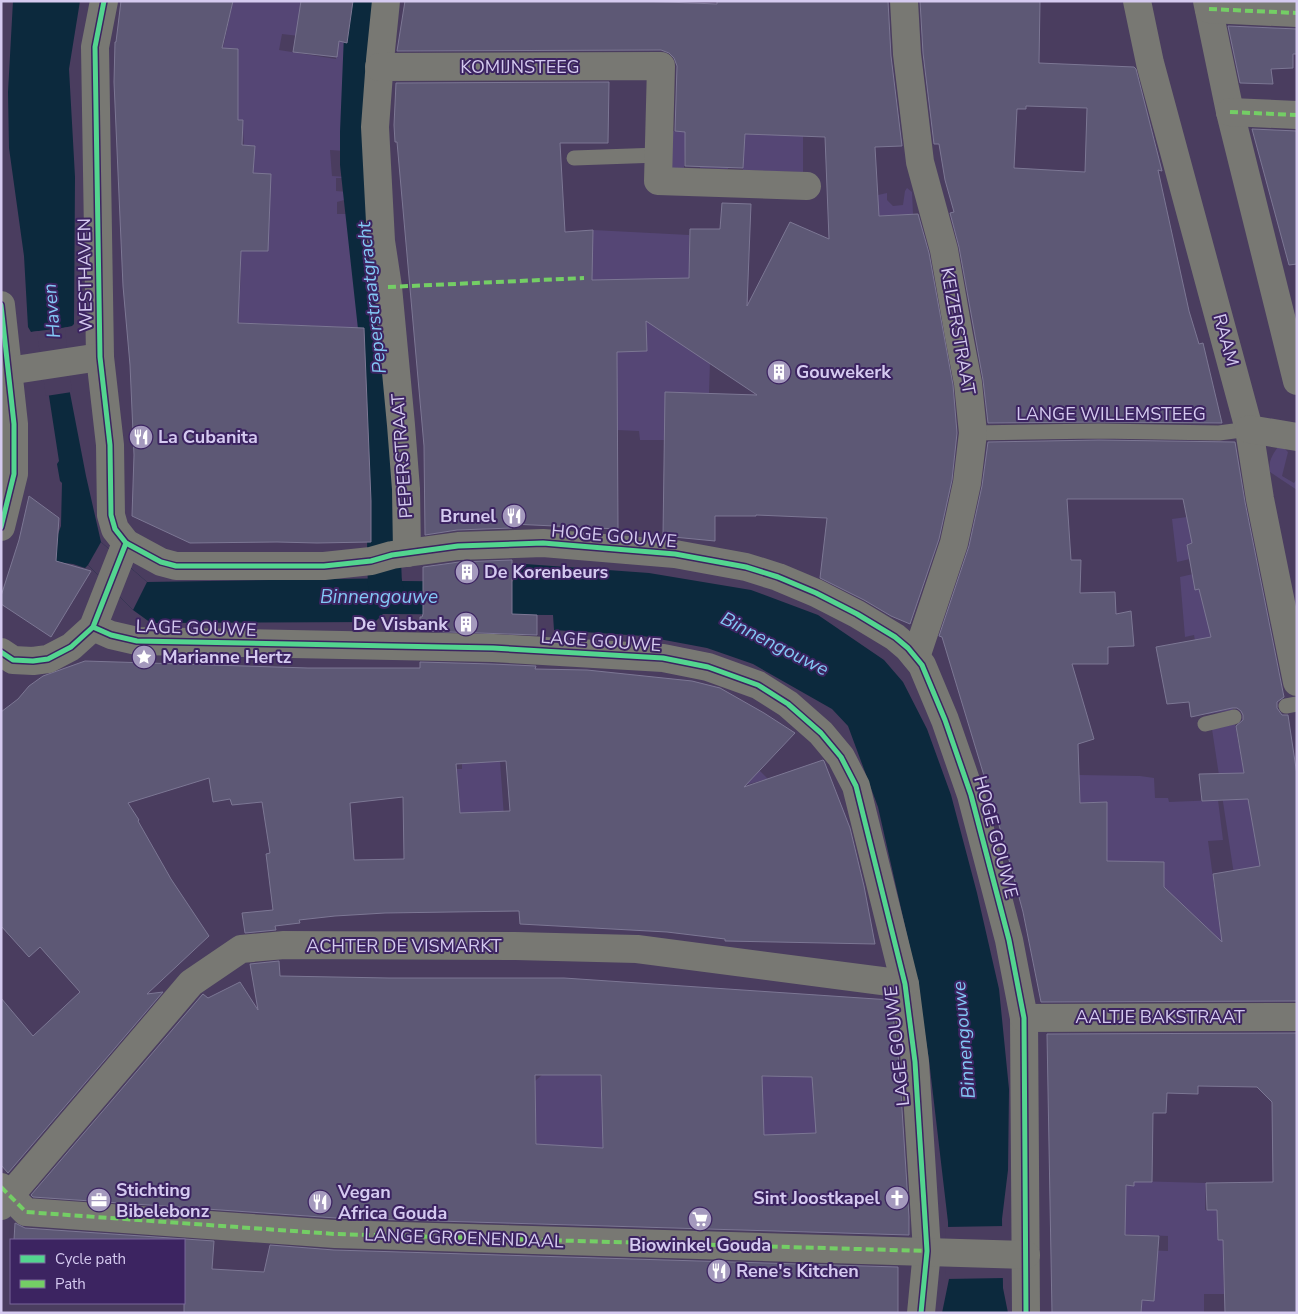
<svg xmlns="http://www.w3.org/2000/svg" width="1298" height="1314" font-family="'Nunito Sans',sans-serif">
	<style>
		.green { fill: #554675 }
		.water { fill: #0c293d }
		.pier { fill: #4a3d5f }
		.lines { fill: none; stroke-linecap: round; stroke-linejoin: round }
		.canal { stroke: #0c293d; stroke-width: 34 }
		.building { fill: #5d5875; stroke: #7c7794; fill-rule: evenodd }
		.lane { stroke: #787873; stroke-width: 15 }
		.street { stroke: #787873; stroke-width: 28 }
		.quiet { stroke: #74ce65; stroke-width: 4; stroke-dasharray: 8 4; stroke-linecap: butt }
		.cycleway-casing { stroke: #3c2461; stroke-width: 8 }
		.cycleway { stroke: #53d58f; stroke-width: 5 }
		.labels { text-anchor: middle; stroke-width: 4; stroke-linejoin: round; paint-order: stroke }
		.street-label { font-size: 18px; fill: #d5caf0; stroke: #3c2461 }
		.poi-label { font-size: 18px; font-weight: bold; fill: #d5caf0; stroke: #3c2461; text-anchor: start }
		.water-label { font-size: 19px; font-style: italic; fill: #83c8f5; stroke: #3c2461 }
	</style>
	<rect width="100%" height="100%" fill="#4a3d5f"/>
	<g class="green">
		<polygon points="233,1 301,1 299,36 282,34 279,50 336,59 339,41 347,43 345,151 330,150 332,176 346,177 346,178 336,178 336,191 348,192 348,199 337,202 337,214 350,214 354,234 364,328 224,322 240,291 241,263 234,263 253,173 255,146 244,145 243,130 214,119 238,74 238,49 223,48"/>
		<polygon points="671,131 803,136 803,172 743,170 744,148 729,148 728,169 700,168 701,147 685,146 684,168 670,168"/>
		<polygon points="907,188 912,192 913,214 877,216 875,199 878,195 887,193 887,200 893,206 903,205 905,191"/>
		<polygon points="593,230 689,235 689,295 703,354 701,358 710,362 709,393 666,392 664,440 640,440 639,431 617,430 617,352 647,351 645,279 544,315 583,238 593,237"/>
		<path d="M1278,447h5l5,5 -6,24 12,7 3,-4v11l-27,-18c-2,-10 2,-17 8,-25z"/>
		<polygon points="1187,517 1192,543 1187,545 1190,559 1177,562 1172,519"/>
		<polygon points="1193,574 1199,589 1207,621 1217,620 1233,710 1208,714 1194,635 1185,637 1180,577"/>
		<polygon points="1235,724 1266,894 1225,952 1164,890 1164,862 1105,861 1107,802 1080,803 1079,775 1140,776 1154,778 1155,798 1168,798 1169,802 1218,800 1223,840 1208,841 1217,907 1236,888 1212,729"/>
		<polygon points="500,761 504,817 459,813 456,769 462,769 462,764"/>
		<polygon points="759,770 768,779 745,785"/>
		<polygon points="802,1032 812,1078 813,1091 819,1092 820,1133 790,1134 761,1176 763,1120 762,1082 707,1083 757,1076 794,1077"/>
		<polygon points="600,1066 603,1148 559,1146 537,1152 535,1081 542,1075"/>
		<polygon points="1134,1181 1206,1183 1205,1210 1217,1210 1218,1240 1223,1240 1224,1294 1204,1294 1204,1313 1141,1313 1142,1300 1154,1301 1156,1277 1143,1250 1168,1251 1168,1236 1119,1234 1126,1185 1133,1186"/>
	</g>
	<polygon class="water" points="13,1 80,1 69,69 75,177 74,324 72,326 63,328 70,393 86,476 101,542 147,582 401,578 402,581 512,582 525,564 649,573 751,590 818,615 884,660 903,682 927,729 951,795 977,893 999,989 1009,1089 1008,1170 1002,1219 1003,1288 1008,1313 942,1313 949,1279 948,1222 929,1060 915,970 878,807 848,726 832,709 753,664 707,648 643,636 554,630 553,615 383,614 375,622 151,623 133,610 88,565 85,568 73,564 48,561 61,526 62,483 60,481 57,464 59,461 39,331 31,332 28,327 24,256 9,148 8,92"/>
	<g class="pier">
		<polygon points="69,327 70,329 65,330 72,392 46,396 37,334 31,334 31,332"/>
		<polygon points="101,542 147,582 133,610 88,565"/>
		<polygon points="1005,1226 1005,1278 946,1279 945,1227"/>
	</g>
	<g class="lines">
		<polyline class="canal" points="365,1 361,35 357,132 357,164 375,328 385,433 384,560 385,585 388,595"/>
	</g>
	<g class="building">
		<polygon points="121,1 233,1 222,48 238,49 238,120 243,120 242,145 255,146 253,173 271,174 268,251 241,251 238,323 364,328 371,501 371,542 317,543 277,542 190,543 132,516 134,455 130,365 123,286 114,82 115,42 116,42"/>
		<polygon points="301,1 353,1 347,43 339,41 337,57 293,52"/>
		<polygon points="405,1 640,1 717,4 717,1 888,1 891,56 902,146 875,147 879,216 918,214 929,253 953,385 957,433 952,480 939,539 910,624 891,616 864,600 820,578 827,518 756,515 756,516 715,516 715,541 663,536 665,392 757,395 646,321 647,351 617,352 618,529 512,524 512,528 457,530 425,535 424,446 397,142 395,142 394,125 396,83 609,82 608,143 560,143 565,232 593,230 592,280 689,278 690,229 720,229 722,203 751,204 747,306 790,222 829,239 825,137 745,134 743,168 685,166 685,132 675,131 677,66 674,58 669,53 661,50 397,51"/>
		<path d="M920,1h120l-1,62 95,4 2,2 26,102 -4,-1 31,141 10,33 4,-1 19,80 -123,-1 -111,1 -5,-43 -24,-133 -9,-34 4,-1 -9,-32 -6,-36h-5l-11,-91zM1026,106l61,2 -2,64 -71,-4 3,-59h9z"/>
		<polygon points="1228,26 1297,29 1297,54 1293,54 1293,68 1271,69 1273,84 1240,83"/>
		<polygon points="1252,129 1297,131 1297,264 1289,265"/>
		<path d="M1099,440l136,2 10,60 39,195 -7,5v6l5,7h6l9,60v226l-256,1 -18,-90 -18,-67 -63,-208 -3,-1 30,-90 13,-60 6,-44zM1067,499h116l9,44 -5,2 8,45 4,-1 12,48 -55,10 11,57 22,-2 2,15 41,-9h5l4,3 2,4v5l-7,6 8,47 -45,1 3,27 46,-2 12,67 -47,8 9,68 -58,-55v-25l-57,-1v-59l-27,1 -2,-59 16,-5 -22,-75h36v-17l26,-1 -3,-35 -15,3 -1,-22 -35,1 1,-33h-10z"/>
		<polygon points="29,496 59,518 56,561 91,571 51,637 1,604 1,596 19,540"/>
		<polygon points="512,560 512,614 537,615 537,635 420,631 420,617 422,617 423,614 423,567 459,562"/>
		<path d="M85,661l223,7h112v-6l72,2 44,2 -1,3 52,1 105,11 28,7 44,25 31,20 -51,54 79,-27 1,1 26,67 14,58 11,58 -150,-3v-2l-58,-7 -147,-8 -1,-13 -134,2 -50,3 -36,4 1,3 -25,3 1,4 -31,3 -3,-20 31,-3 -7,-56 4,-1 -8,-51 -30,3 -2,-6 -17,3 -4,-24 -81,25 11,17 -1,1 33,58 38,57 -62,58 16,-2 -155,181 -7,-8v-167l32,38 47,-44 -40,-45 -11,10 -28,-31v-214l17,-13 11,-13 14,-10zM506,761l4,50 -50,2 -4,-49zM403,797l1,62 -50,1 -4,-57z"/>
		<path d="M279,961l1,15 109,2h175l327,22 8,63 10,154v18l-573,-17 -303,-21 -2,-2 171,-200 1,-1 5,4 32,-16 18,28 -8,-46zM535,1075h66l2,73 -67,-4zM762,1076l50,1 4,56 -52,2z"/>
		<polygon points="1297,1033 1297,1313 1225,1313 1223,1240 1218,1240 1217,1210 1207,1210 1206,1183 1273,1182 1272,1102 1257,1087 1198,1086 1198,1094 1167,1093 1166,1113 1153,1113 1152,1182 1134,1182 1134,1186 1126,1185 1125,1235 1159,1236 1154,1301 1142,1300 1141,1313 1052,1313 1047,1034"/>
		<polygon points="15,1223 25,1228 214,1241 212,1269 264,1272 270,1245 334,1250 898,1267 898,1313 184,1313 184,1240 14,1240"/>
	</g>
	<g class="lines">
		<g class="lane">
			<polyline points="574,158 659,155"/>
			<polyline points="973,433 1099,431 1219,433 1249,429"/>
			<polyline points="1286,706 1297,704"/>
			<polyline points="1205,724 1234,717"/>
		</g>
		<g class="street">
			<polyline points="104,1 95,47 100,357 110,445 111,515 115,529 126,543 161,562 176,566 324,566 371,561 392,555 458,546 543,543 675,554 746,567 778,577 816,593 857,614 895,637 908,648 922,665 945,720 971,795 1009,940 1024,1018 1026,1313"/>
			<polyline points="386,1 380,60 375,127 381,241 388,287 401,425 406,489 407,553"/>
			<polyline points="904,1 907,54 920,162 944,250 959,336 968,383 973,433 967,483 954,543 916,657"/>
			<polyline points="1137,1 1150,63 1249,429 1260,499 1297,682"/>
			<polyline points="1207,1 1230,112 1297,381"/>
			<polyline points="1209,9 1297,13"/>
			<polyline points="379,67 661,66 658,181 807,186"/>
			<polyline points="1230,112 1297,115"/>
			<polyline points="1,305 14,424 14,474 1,527"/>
			<polyline points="8,371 100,357"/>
			<polyline points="1249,429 1297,437"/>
			<polyline points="93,627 111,635 137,641 493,648 663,658 708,667 758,685 788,704 821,733 841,757 856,786 905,984 915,1062 927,1251 921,1313"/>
			<polyline points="1,652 13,660 33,661 48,659 71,647 93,627 126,543"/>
			<polyline points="1024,1018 1297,1017"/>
			<polyline points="1,1187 26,1212 335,1234 1026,1255"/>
			<polyline points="1,1206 191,983 241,949 284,945 515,946 637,949 905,984"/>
		</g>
		<g class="quiet">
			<polyline points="1209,9 1297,13"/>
			<polyline points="1230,112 1297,115"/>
			<polyline points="388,287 584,278"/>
			<polyline points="1,1187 26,1212 335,1234 927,1251"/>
		</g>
		<g class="cycleway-casing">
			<g id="cycleway">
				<polyline points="104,1 95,47 100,357 110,445 111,515 115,529 126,543 161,562 176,566 324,566 371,561 392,555 458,546 543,543 675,554 746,567 778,577 816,593 857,614 895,637 908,648 922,665 945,720 971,795 1009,940 1024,1018 1026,1313"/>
				<polyline points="1,305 14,424 14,474 1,527"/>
				<polyline points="93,627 111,635 137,641 493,648 663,658 708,667 758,685 788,704 821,733 841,757 856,786 905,984 915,1062 927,1251 921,1313"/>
				<polyline points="1,652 13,660 33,661 48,659 71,647 93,627 126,543"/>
			</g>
		</g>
		<use href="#cycleway" class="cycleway"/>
	</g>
	<defs>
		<g id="building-disc" transform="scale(1.25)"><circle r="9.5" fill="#a499bd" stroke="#3c2461"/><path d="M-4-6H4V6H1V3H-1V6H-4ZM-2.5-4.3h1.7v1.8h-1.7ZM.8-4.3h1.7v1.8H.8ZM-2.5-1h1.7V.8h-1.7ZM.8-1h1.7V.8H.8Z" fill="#fff"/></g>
		<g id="restaurant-disc" transform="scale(1.25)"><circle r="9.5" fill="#a499bd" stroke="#3c2461"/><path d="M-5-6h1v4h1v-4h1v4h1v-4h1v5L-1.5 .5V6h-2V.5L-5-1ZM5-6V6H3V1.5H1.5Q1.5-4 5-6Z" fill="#fff"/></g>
		<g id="sight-disc" transform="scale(1.25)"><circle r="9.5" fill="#a499bd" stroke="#3c2461"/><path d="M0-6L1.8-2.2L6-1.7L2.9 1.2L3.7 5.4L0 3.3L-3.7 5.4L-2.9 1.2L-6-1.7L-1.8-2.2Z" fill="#fff"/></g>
		<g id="church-disc" transform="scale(1.25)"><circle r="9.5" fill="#a499bd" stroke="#3c2461"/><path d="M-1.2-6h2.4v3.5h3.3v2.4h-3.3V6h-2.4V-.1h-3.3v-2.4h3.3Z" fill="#fff"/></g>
		<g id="office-disc" transform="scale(1.25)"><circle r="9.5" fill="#a499bd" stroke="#3c2461"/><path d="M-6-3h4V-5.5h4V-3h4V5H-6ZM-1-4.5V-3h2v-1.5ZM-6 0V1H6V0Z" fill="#fff"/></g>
		<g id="supermarket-disc" transform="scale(1.25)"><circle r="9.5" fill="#a499bd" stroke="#3c2461"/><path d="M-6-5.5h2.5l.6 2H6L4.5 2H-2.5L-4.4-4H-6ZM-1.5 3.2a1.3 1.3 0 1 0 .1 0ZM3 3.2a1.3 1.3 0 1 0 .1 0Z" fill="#fff"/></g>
	</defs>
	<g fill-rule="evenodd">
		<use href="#building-disc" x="779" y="372"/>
		<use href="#restaurant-disc" x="141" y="437"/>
		<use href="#restaurant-disc" x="514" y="516"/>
		<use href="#building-disc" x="467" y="572"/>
		<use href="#building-disc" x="466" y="624"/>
		<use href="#sight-disc" x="144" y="657"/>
		<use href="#church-disc" x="897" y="1198"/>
		<use href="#office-disc" x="99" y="1200"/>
		<use href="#restaurant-disc" x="320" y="1202"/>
		<use href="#supermarket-disc" x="700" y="1219"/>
		<use href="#restaurant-disc" x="719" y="1271"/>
	</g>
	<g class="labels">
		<g class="street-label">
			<text x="520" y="73">KOMIJNSTEEG</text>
			<text transform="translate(85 275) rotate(-91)" y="6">WESTHAVEN</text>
			<text transform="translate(958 331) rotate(80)" y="6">KEIZERSTRAAT</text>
			<text transform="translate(1226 340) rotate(75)" y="6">RAAM</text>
			<text x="1111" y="420">LANGE WILLEMSTEEG</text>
			<text transform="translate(402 456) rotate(-94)" y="6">PEPERSTRAAT</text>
			<text transform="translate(614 536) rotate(5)" y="6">HOGE GOUWE</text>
			<text transform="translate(196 628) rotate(2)" y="6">LAGE GOUWE</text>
			<text transform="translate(601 641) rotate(4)" y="6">LAGE GOUWE</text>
			<text transform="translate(996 837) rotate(75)" y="6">HOGE GOUWE</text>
			<text x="404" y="952">ACHTER DE VISMARKT</text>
			<text x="1160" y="1023">AALTJE BAKSTRAAT</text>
			<text transform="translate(897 1046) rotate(-96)" y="6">LAGE GOUWE</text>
			<text transform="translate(464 1238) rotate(2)" y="6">LANGE GROENENDAAL</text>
		</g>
		<g class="poi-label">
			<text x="796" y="378">Gouwekerk</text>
			<text x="158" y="443">La Cubanita</text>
			<text x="496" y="522" text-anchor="end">Brunel</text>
			<text x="484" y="578">De Korenbeurs</text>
			<text x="448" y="630" text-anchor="end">De Visbank</text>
			<text x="162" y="663">Marianne Hertz</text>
			<text x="116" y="1196">Stichting<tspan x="116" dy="21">Bibelebonz</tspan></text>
			<text x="338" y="1198">Vegan<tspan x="338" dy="21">Africa Gouda</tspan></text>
			<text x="880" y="1204" text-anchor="end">Sint Joostkapel</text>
			<text x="700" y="1251" text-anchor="middle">Biowinkel Gouda</text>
			<text x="736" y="1277">Rene's Kitchen</text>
		</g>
		<g class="water-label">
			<text transform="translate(371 298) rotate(-96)" y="7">Peperstraatgracht</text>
			<text transform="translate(51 311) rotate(-95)" y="7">Haven</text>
			<text x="379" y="603">Binnengouwe</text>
			<text transform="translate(775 643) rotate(27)" y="7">Binnengouwe</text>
			<text transform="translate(963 1040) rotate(-95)" y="7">Binnengouwe</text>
		</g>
	</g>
	<rect width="1298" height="1314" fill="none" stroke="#d5caf0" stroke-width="5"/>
	<rect x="10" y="1239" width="175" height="65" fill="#3c2461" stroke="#79669a"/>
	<rect x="20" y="1255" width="25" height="8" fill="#53d58f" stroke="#79669a"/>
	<text x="55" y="1264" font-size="15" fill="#d5caf0">Cycle path</text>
	<rect x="20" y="1280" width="25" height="8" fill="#74ce65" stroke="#79669a"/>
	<text x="55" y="1289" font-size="15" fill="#d5caf0">Path</text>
</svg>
